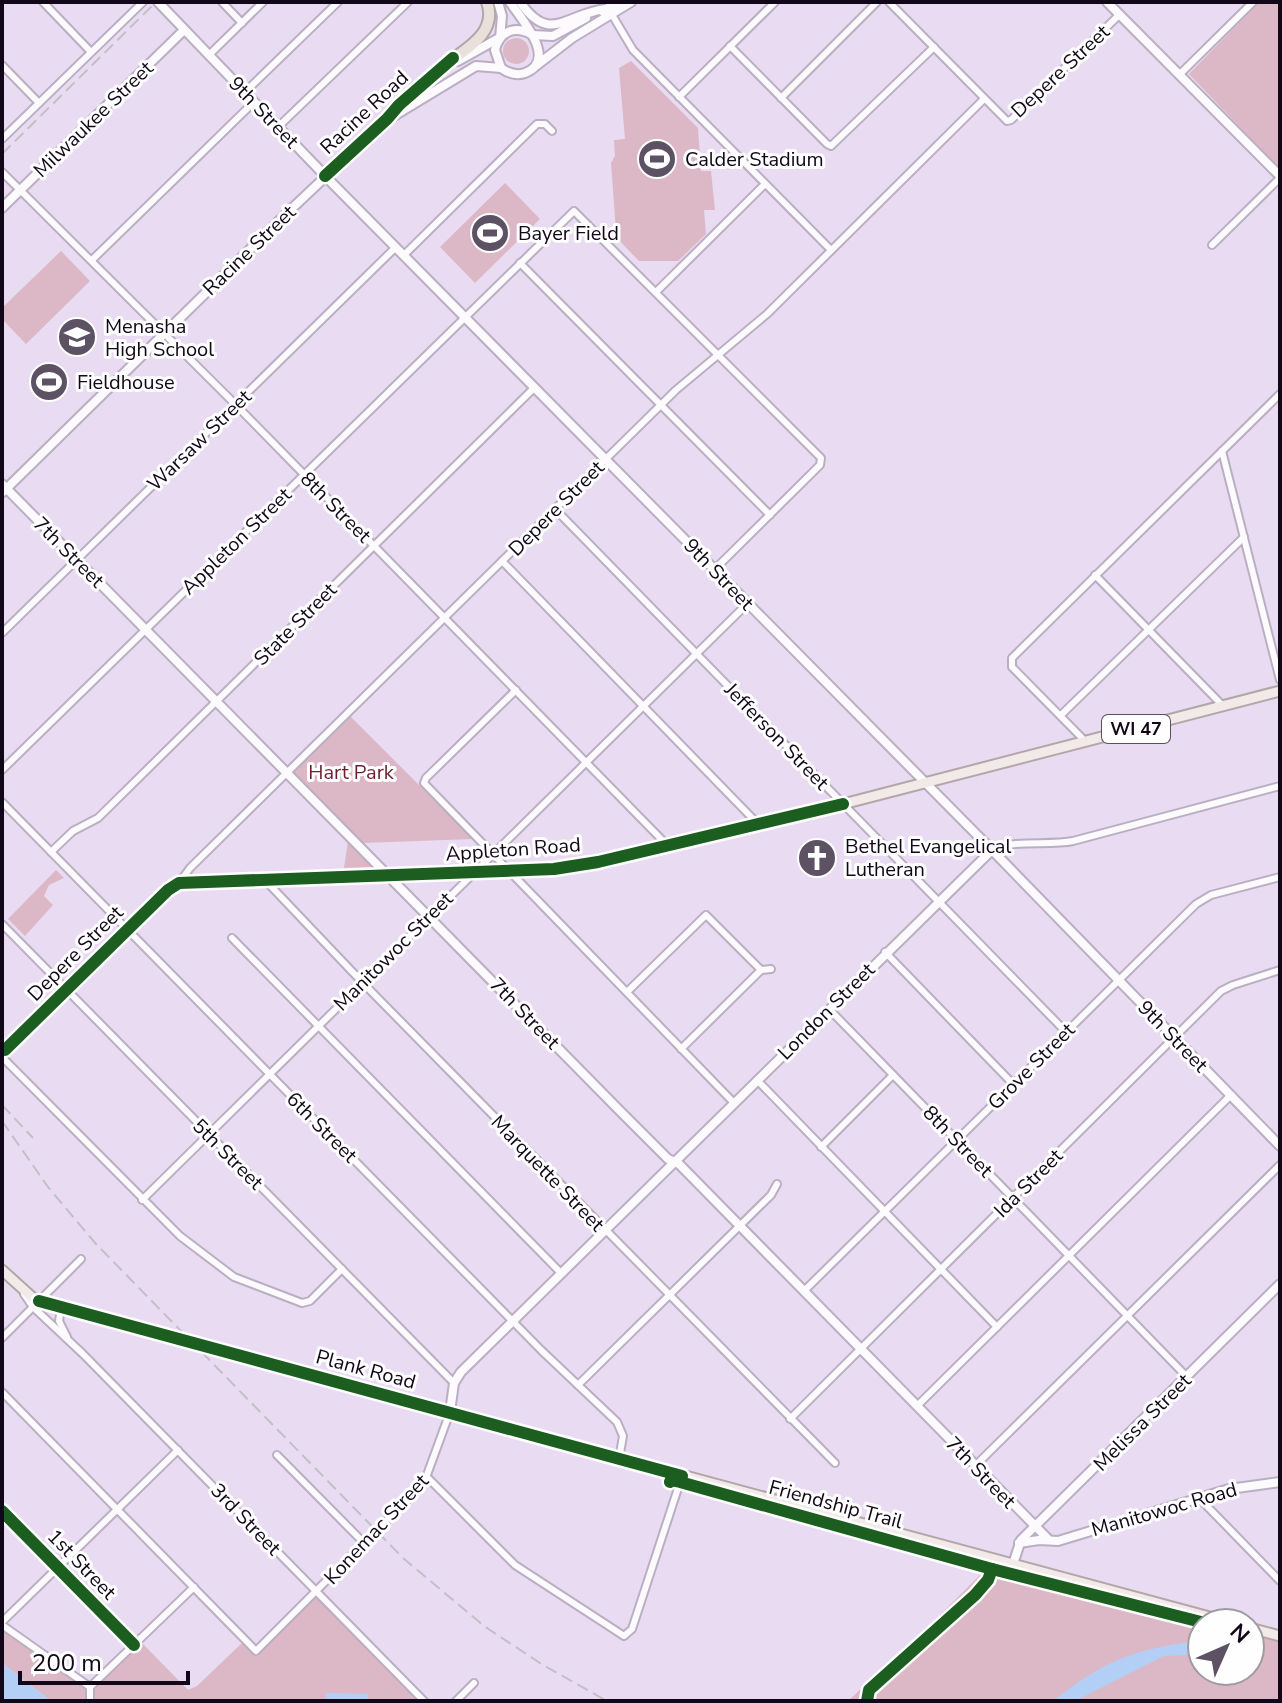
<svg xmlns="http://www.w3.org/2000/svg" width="1282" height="1703" font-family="'Nunito Sans',sans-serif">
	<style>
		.green { fill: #dcb7c5 }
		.water { fill: #b4cff6 }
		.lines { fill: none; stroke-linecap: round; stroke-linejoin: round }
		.street-casing { stroke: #baafc2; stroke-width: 10 }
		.secondary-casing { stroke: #baafc2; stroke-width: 12 }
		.primary-casing { stroke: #b4a6a8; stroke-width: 13 }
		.highway-casing { stroke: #b4a6a8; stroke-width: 14 }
		.street { stroke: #fcfafd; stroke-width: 6 }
		.secondary { stroke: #fcfafd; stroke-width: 8 }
		.primary { stroke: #f1eae9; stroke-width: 9 }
		.highway { stroke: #e9e0db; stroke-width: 10 }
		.rail { stroke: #c3bfc6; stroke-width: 2; stroke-dasharray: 12 6; stroke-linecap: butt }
		.cycleway-casing { stroke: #fefefe; stroke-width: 17 }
		.cycleway { stroke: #1b5e20; stroke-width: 12 }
		.labels { text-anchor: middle; stroke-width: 6; stroke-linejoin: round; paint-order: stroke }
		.shield { fill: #fefefe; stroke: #58515d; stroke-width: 2 }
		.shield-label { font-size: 18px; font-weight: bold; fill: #110718 }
		.street-label { font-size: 20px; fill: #110718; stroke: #fefefe }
		.poi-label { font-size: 20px; fill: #110718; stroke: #fefefe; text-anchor: start }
		.park-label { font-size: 20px; fill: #6d1f32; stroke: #fefefe }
	</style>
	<rect width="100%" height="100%" fill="#e9dcf2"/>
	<g class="green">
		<polygon points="1259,2 1280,2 1280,169 1189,74"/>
		<circle cx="516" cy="51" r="13"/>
		<polygon points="631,61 698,128 701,171 711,171 715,210 704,210 706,234 678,261 639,261 613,234 616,231 611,163 615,156 614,140 625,139 619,68"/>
		<polygon points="505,183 540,219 475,283 440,247"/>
		<polygon points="61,251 90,281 26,344 2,319 2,308"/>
		<polygon points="350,716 473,839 363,843 293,772"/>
		<polygon points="348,841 372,865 372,867 344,868"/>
		<polygon points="56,870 64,878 49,885 44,896 53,905 25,936 8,919"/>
		<polygon points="990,1565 1080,1585 1219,1623 1202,1623 1202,1671 1250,1671 1250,1631 1280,1640 1280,1701 848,1701 877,1674 882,1673"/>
		<polygon points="318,1595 422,1701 51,1701 2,1663 2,1630 88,1690 93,1689 142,1643 188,1690 197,1686 243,1642 257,1656"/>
	</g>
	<g class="water">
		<path d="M1191,1642l11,1v11l-38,2 -89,45h-22c48,-38 77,-51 138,-59z"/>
		<polygon points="2,1663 51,1701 2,1701"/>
		<polygon points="326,1693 368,1694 368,1701 326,1701"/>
	</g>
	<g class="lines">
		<g class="street-casing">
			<g id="street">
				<polyline points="43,2 91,52"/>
				<polyline points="222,2 242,23"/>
				<polyline points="889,2 1007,121 1011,120 1119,15"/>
				<polyline points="611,13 633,50 831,250"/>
				<polyline points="730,46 827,144 831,146 934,47"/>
				<polyline points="209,55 263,2"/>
				<polyline points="2,65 39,103"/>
				<polyline points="1179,75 1253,2"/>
				<polyline points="245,92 338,2"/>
				<polyline points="679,97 775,2"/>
				<polyline points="781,98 877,2"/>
				<polyline points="278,127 408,2"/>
				<polyline points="2,139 143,2"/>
				<polyline points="2,172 236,405 667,845"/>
				<polyline points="1212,245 1280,178"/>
				<polyline points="404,255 537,124 545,124 552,131"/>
				<polyline points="92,260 254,102"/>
				<polyline points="520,263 770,515"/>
				<polyline points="656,292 765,184"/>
				<polyline points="1222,451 1280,680"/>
				<polyline points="555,509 1066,1032"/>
				<polyline points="502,561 758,824"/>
				<polyline points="1095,575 1223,706"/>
				<polyline points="2,633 396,247"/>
				<polyline points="516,690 426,778 424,783 734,1103"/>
				<polyline points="1061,715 1244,537"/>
				<polyline points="1086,742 1012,667 1012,658 1280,394"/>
				<polyline points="2,770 574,211 821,458 820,465 715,569"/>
				<polyline points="2,802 541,1350 617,1422 623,1436 619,1459"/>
				<path d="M992,850c20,-11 57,-4 81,-9l207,-55"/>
				<polyline points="51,852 73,831 98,818 535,387"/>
				<polyline points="265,880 362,982 835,1463"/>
				<polyline points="179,883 190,868 676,390 767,314 984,99"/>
				<polyline points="2,924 454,1383"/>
				<polyline points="232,938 561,1273"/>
				<polyline points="885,952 1013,1084"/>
				<polyline points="627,992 706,915 761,970"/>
				<polyline points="829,1009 1187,1377"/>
				<polyline points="681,1049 761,970 771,969"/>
				<polyline points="2,1057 180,1236 234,1277 302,1303 310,1301 342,1269"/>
				<polyline points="757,1080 997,1327"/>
				<polyline points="821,1147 893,1075"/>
				<polyline points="142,1200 748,603"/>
				<polyline points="804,1291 1196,904 1211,895 1280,877"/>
				<polyline points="24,1294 33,1307 83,1354 424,1701"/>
				<polyline points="61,1308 59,1321 67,1337"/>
				<polyline points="2,1338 81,1259"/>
				<polyline points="578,1385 771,1195 777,1184"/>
				<polyline points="2,1392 256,1651 424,1483 450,1412"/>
				<polyline points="917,1406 1231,1095"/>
				<polyline points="790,1419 1221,991 1233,985 1280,970"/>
				<polyline points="277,1455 364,1543"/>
				<polyline points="975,1466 1280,1165"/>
				<polyline points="428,1478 515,1565 624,1636 632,1629 682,1476"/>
				<polyline points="1199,1498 1280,1581"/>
				<polyline points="2,1511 134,1645"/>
				<polyline points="2,1622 178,1450"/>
				<polyline points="2,1625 90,1687"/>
				<polyline points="90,1687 194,1587"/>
				<polyline points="90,1701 90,1687"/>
				<polyline points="456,1701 474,1683"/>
			</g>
		</g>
		<g class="secondary-casing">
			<g id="secondary">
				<polyline points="158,2 333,184 992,850 1280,1146"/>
				<polyline points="498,2 502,16 500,38"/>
				<path d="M510,2c11,17 49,58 15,71 -9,3 -17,0 -24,-5l-6,-18c4,-18 19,-25 36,-16"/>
				<path d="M520,2c30,43 46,12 85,7"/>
				<polyline points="1107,2 1280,176"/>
				<polyline points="602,11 619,2"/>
				<polyline points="532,35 553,36 586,18"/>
				<polyline points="458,61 499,38"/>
				<polyline points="537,65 572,38 631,2"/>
				<polyline points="392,117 476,66 501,68"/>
				<polyline points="2,208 184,30"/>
				<polyline points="2,484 623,1114 668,1159 679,1164 1048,1539"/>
				<polyline points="3,492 285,215 432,76"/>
				<polyline points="450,1412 454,1383 461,1372 992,850"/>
				<polyline points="1019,1543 1039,1540 1058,1541 1229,1489 1280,1482"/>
				<polyline points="1013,1564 1021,1540 1280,1284"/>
			</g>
		</g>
		<g class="primary-casing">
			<g id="primary">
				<polyline points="2,1053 168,890 179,883 472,873 574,866 843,804 1280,691"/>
				<polyline points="2,1270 33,1298 61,1308 1232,1623"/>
				<polyline points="1250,1628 1280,1636"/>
			</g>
		</g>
		<g class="highway-casing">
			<path id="highway" d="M430,77c23,-23 70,-38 57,-75"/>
		</g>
		<use href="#street" class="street"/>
		<use href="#secondary" class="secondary"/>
		<use href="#primary" class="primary"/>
		<use href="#highway" class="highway"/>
		<g class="rail">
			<polyline points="2,154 156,2"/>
			<polyline points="2,1105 33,1138"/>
			<polyline points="2,1121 48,1187 96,1244 403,1558 484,1626 543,1665 607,1701"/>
		</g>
		<g class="cycleway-casing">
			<g id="cycleway">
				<polyline points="325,176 387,119 399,105 453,58"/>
				<polyline points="5,1050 168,890 179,883 554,869 598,862 843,804"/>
				<polyline points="39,1301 682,1476"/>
				<polyline points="670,1482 671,1480 680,1482 992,1569 1205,1623"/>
				<polyline points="2,1511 134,1645"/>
				<polyline points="867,1701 869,1690 975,1595 988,1580 992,1569"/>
			</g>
		</g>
		<use href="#cycleway" class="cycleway"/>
	</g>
	<defs>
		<g id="stadium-disc" transform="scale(2)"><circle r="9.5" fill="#5d5264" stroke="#fefefe"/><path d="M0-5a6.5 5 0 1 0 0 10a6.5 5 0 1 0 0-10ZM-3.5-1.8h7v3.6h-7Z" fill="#fff"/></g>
		<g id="school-disc" transform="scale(2)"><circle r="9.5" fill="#5d5264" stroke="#fefefe"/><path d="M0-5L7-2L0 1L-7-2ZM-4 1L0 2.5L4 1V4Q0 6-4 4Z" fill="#fff"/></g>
		<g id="church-disc" transform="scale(2)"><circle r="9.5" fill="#5d5264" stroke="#fefefe"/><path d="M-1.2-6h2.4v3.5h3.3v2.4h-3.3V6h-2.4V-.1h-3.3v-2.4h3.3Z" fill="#fff"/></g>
	</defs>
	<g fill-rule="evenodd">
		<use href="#stadium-disc" x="657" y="159"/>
		<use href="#stadium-disc" x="490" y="233"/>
		<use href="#school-disc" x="77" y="337"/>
		<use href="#stadium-disc" x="49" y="382"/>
		<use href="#church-disc" x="817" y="858"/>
	</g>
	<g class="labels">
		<rect class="shield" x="1102" y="715" width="68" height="28" rx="6"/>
		<g class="shield-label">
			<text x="1136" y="735">WI 47</text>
		</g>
		<g class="street-label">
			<text transform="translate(1060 71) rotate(-43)" y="7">Depere Street</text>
			<text transform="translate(264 112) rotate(46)" y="7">9th Street</text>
			<text transform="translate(364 112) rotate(-43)" y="7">Racine Road</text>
			<text transform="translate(93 119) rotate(-44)" y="7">Milwaukee Street</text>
			<text transform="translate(249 250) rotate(-44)" y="7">Racine Street</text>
			<text transform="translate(199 440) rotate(-44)" y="7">Warsaw Street</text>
			<text transform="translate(336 507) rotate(45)" y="7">8th Street</text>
			<text transform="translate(556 508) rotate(-45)" y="7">Depere Street</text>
			<text transform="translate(236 541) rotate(-44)" y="7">Appleton Street</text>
			<text transform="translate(69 552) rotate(45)" y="7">7th Street</text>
			<text transform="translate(719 574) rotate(46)" y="7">9th Street</text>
			<text transform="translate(295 624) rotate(-45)" y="7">State Street</text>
			<text transform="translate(777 736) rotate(46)" y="7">Jefferson Street</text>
			<text transform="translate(513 849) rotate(-4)" y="7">Appleton Road</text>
			<text transform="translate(393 951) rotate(-45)" y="7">Manitowoc Street</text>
			<text transform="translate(75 953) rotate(-45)" y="7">Depere Street</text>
			<text transform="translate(826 1011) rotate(-45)" y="7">London Street</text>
			<text transform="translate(525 1013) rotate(46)" y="7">7th Street</text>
			<text transform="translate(1173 1036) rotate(46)" y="7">9th Street</text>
			<text transform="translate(1031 1066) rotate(-45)" y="7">Grove Street</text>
			<text transform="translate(322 1127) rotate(45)" y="7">6th Street</text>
			<text transform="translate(958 1141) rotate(46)" y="7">8th Street</text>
			<text transform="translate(228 1154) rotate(45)" y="7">5th Street</text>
			<text transform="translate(548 1173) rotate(46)" y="7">Marquette Street</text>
			<text transform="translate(1028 1183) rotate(-45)" y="7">Ida Street</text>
			<text transform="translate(366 1369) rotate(15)" y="7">Plank Road</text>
			<text transform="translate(1142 1422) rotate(-45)" y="7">Melissa Street</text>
			<text transform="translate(981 1472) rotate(46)" y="7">7th Street</text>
			<text transform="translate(836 1504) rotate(15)" y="7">Friendship Trail</text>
			<text transform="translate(1164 1509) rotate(-16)" y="7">Manitowoc Road</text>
			<text transform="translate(246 1519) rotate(46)" y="7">3rd Street</text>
			<text transform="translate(376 1529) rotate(-47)" y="7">Konemac Street</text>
			<text transform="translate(82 1564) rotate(46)" y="7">1st Street</text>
		</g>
		<g class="poi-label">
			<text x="685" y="166">Calder Stadium</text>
			<text x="518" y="240">Bayer Field</text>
			<text x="105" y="333">Menasha<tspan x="105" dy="23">High School</tspan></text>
			<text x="77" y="389">Fieldhouse</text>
			<text x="845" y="853">Bethel Evangelical<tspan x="845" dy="23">Lutheran</tspan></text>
		</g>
		<g class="park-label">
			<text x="351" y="779">Hart Park</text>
		</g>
	</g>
	<rect width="1282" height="1703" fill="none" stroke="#110718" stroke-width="8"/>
	<g transform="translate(1226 1647) rotate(45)"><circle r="38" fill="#fefefe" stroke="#9f9ba2" stroke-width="2"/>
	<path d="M0-6L14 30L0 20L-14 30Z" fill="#5d5264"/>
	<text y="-12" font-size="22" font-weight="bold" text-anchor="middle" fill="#110718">N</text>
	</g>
	<path d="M20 1671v12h168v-12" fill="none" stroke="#110718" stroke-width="4"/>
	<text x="32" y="1671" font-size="24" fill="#110718" stroke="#fefefe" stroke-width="6" paint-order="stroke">200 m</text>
</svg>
